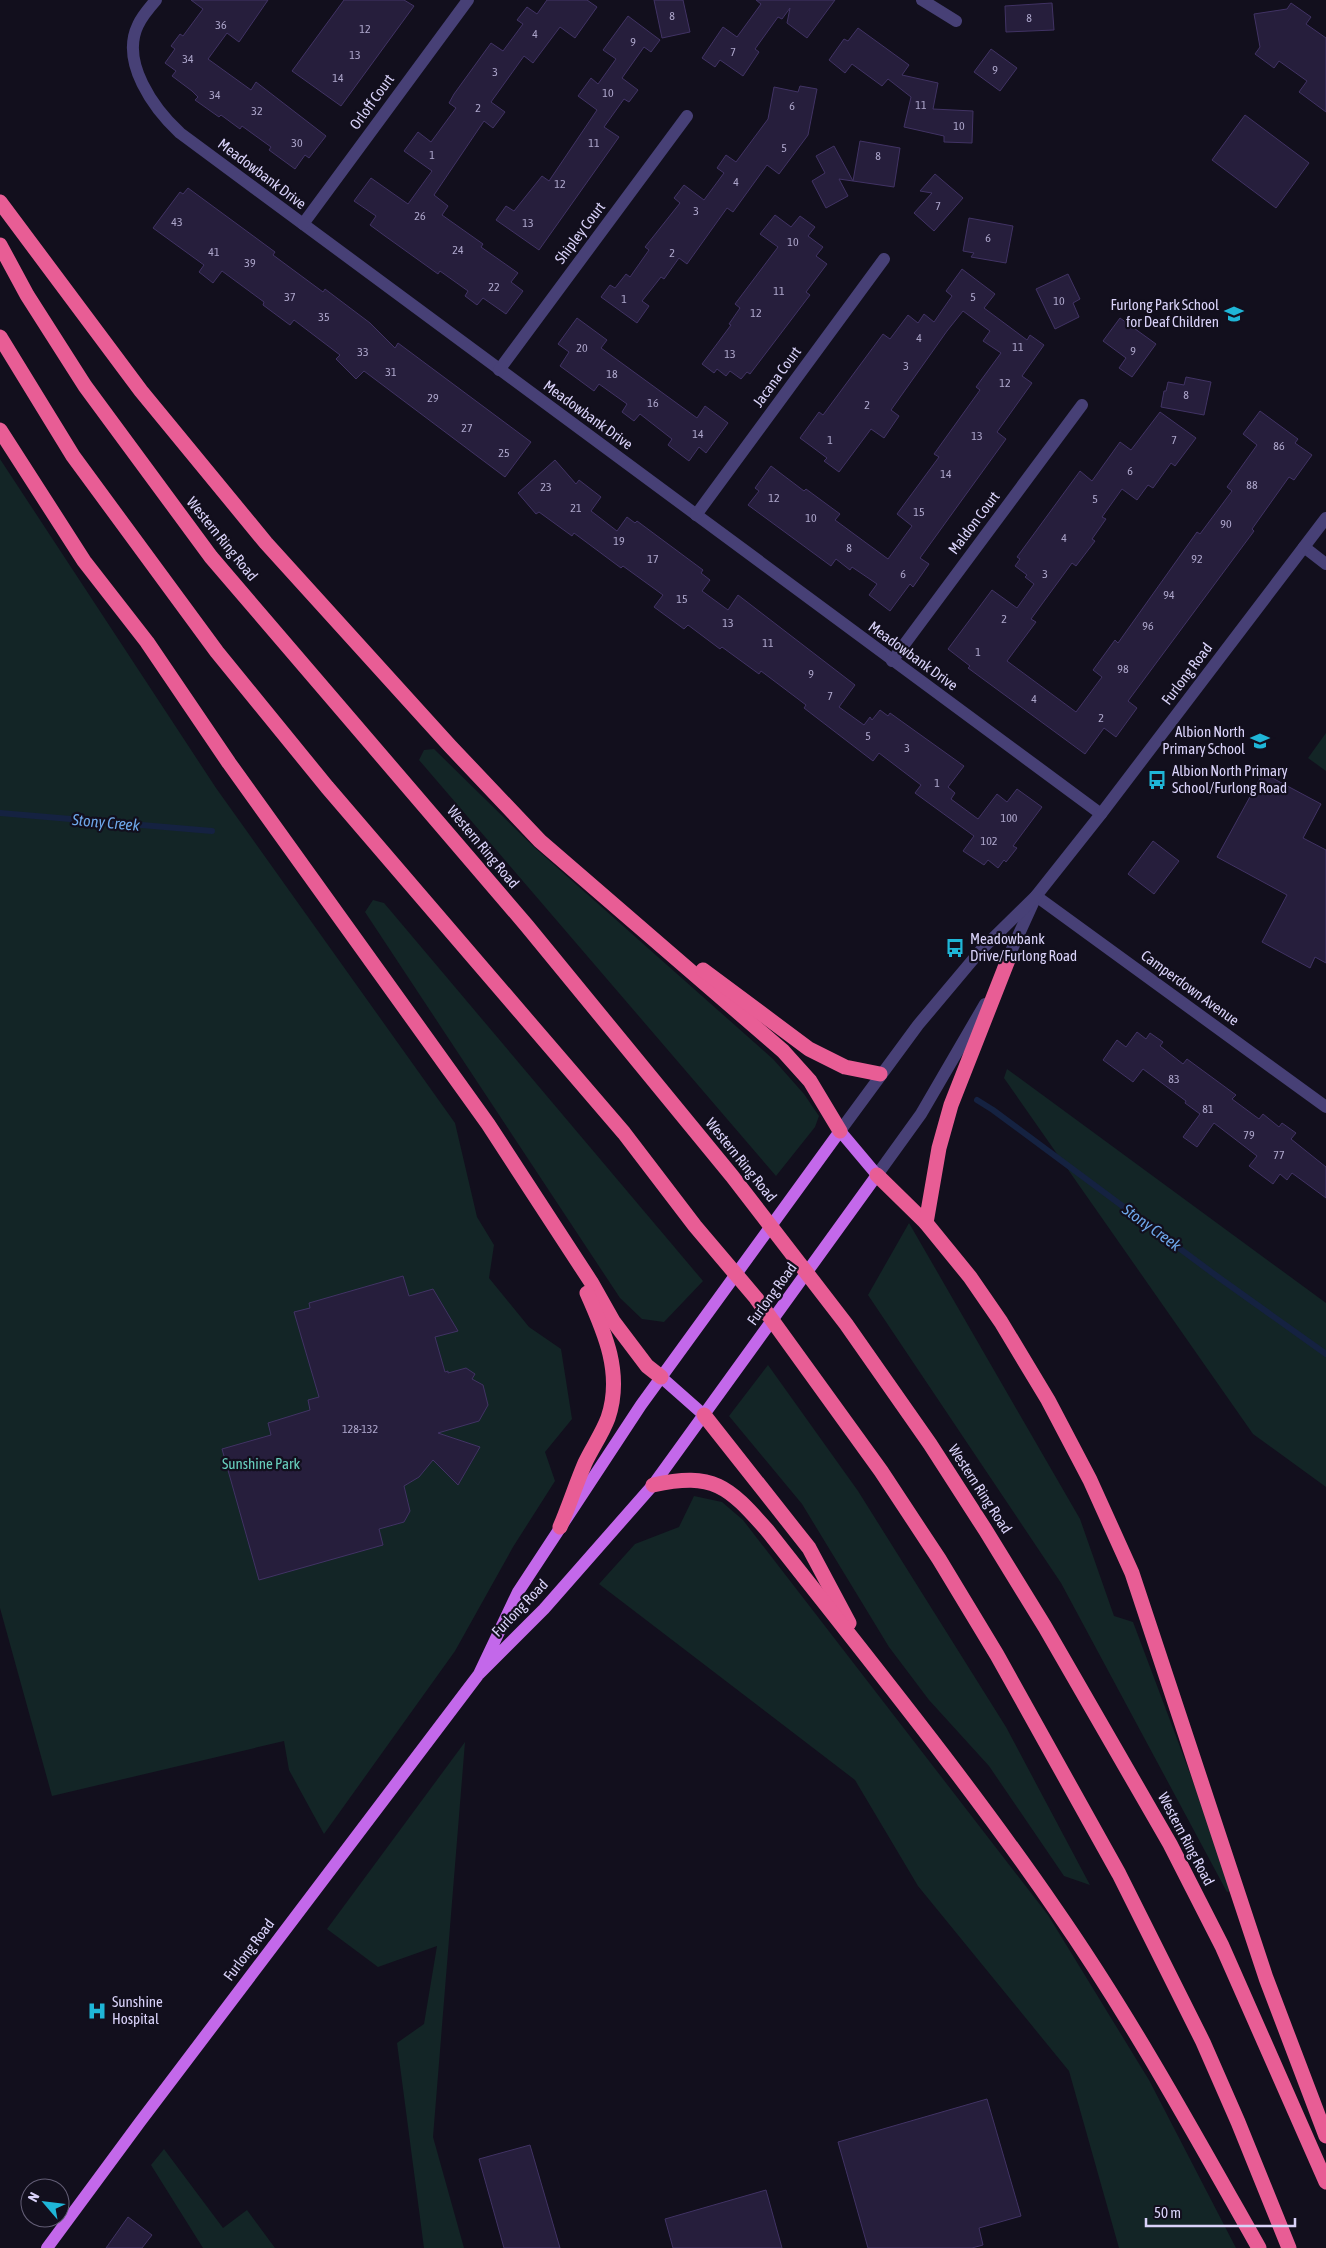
<svg xmlns="http://www.w3.org/2000/svg" width="1326" height="2248" font-family="'Asap Condensed',sans-serif">
	<style>
		.green { fill: #132526 }
		.lines { fill: none; stroke-linecap: round; stroke-linejoin: round }
		.stream { stroke: #152241; stroke-width: 6 }
		.building { fill: #261e3c; stroke: #413364 }
		.minor { stroke: #474076; stroke-width: 12 }
		.major { stroke: #c368ea; stroke-width: 12 }
		.highway { stroke: #e85d95; stroke-width: 15 }
		.labels { text-anchor: middle; stroke-width: 4.5; stroke-linejoin: round; paint-order: stroke }
		.number-label { font-size: 12px; fill: #aca5ca }
		.street-label { font-size: 15px; fill: #d9d2f9; stroke: #120f1d }
		.poi-label { font-size: 15px; fill: #d9d2f9; stroke: #120f1d; text-anchor: start }
		.park-label { font-size: 15px; fill: #68cebd; stroke: #120f1d }
		.water-label { font-size: 16px; font-style: italic; fill: #6ea7ea; stroke: #120f1d }
	</style>
	<rect width="100%" height="100%" fill="#120f1d"/>
	<g class="green">
		<polygon points="0,459 216,788 455,1123 477,1217 494,1245 489,1278 529,1327 561,1349 572,1419 545,1452 555,1481 513,1547 455,1651 324,1834 289,1770 284,1741 52,1796 0,1608"/>
		<polygon points="1326,733 1326,771 1308,758"/>
		<polygon points="434,749 534,847 773,1059 804,1094 819,1116 815,1127 776,1176 419,760 424,750"/>
		<polygon points="373,900 384,903 703,1281 664,1322 642,1319 620,1298 365,912"/>
		<polygon points="1007,1069 1326,1303 1326,1487 1253,1434 1004,1078"/>
		<polygon points="909,1223 1080,1519 1114,1616 1133,1622 1234,1890 1227,1892 1061,1583 868,1295"/>
		<polygon points="768,1365 858,1491 1006,1727 1090,1885 1064,1876 989,1766 929,1700 889,1647 802,1504 729,1416"/>
		<polygon points="694,1496 722,1502 743,1520 1048,1915 1149,2080 1236,2248 1119,2248 1069,2071 918,1886 855,1780 599,1584 635,1544 679,1527"/>
		<polygon points="465,1742 433,2137 464,2248 424,2248 397,2043 424,2024 437,1946 378,1967 327,1929"/>
		<polygon points="164,2149 223,2228 247,2210 275,2248 203,2248 151,2165"/>
	</g>
	<g class="lines">
		<g class="stream">
			<polyline points="0,813 212,831"/>
			<polyline points="977,1100 993,1110 1218,1277 1326,1354"/>
		</g>
	</g>
	<g class="building">
		<polygon points="191,0 268,0 239,42 227,33 208,59 251,90 256,82 326,136 309,158 305,155 295,169 269,150 271,147 242,126 240,129 221,115 219,117 195,100 198,97 192,91 172,76 176,71 165,63 175,49 171,46 180,34 183,36 203,9"/>
		<polygon points="344,0 404,0 414,6 341,106 292,71"/>
		<polygon points="547,0 587,0 597,7 575,38 560,27 533,63 524,56 491,102 505,112 493,128 484,121 434,195 448,206 442,215 483,244 481,247 518,273 511,282 523,291 506,314 483,298 477,305 465,296 468,291 440,271 438,274 385,236 370,225 376,216 354,201 371,178 408,204 432,171 404,151 418,132 431,142 456,108 449,103 454,94 491,43 503,51 523,24 517,20 527,7 537,14"/>
		<polygon points="654,0 683,0 690,32 662,38"/>
		<polygon points="756,0 835,0 807,38 787,23 790,8 782,19 778,17 755,49 759,52 743,76 720,60 715,67 702,58 723,27 737,37 761,4"/>
		<polygon points="1052,3 1054,30 1006,32 1005,6"/>
		<polygon points="1291,3 1311,17 1306,24 1326,38 1326,112 1299,92 1307,81 1279,61 1274,68 1255,54 1260,47 1254,14 1287,9"/>
		<polygon points="628,16 660,40 651,52 644,47 622,78 638,90 629,102 624,99 604,127 619,137 539,250 496,220 506,206 514,211 542,176 549,181 597,110 578,96 591,78 598,84 616,59 603,50"/>
		<polygon points="858,28 909,65 902,75 938,83 933,109 973,111 972,143 944,142 944,136 904,127 911,97 888,79 882,86 852,64 845,73 829,60 844,39 848,41"/>
		<polygon points="991,49 1017,68 1000,91 974,72"/>
		<polygon points="800,86 817,89 808,135 779,174 767,165 733,212 727,208 687,264 679,258 664,279 661,277 642,301 649,306 637,323 601,297 610,285 615,288 626,274 630,277 649,250 645,247 680,203 674,198 684,185 704,200 724,173 717,168 726,155 736,162 768,119 774,87 798,92"/>
		<polygon points="1245,115 1309,163 1276,208 1212,160"/>
		<polygon points="860,141 900,148 894,187 853,181"/>
		<polygon points="834,146 853,181 839,179 848,196 826,208 812,181 825,173 816,156"/>
		<polygon points="935,174 963,198 934,231 914,213 932,193 920,191"/>
		<polygon points="188,188 275,252 273,255 323,292 325,289 370,323 395,348 398,343 531,442 505,477 364,371 356,379 336,359 340,355 294,320 290,325 263,305 264,302 222,271 213,283 199,272 204,265 153,228 180,192 183,194"/>
		<polygon points="775,215 791,227 800,216 815,227 808,236 823,247 816,256 827,264 806,292 810,295 750,374 747,372 741,379 730,371 726,376 717,369 714,373 702,364 731,325 729,324 740,308 735,304 778,247 760,234"/>
		<polygon points="969,218 1013,226 1006,263 971,257 974,253 963,251"/>
		<polygon points="962,269 995,294 984,308 1027,340 1030,335 1044,345 1022,376 1032,383 997,432 1006,439 920,558 929,564 913,587 910,584 890,611 869,595 877,584 852,567 850,570 836,559 831,566 748,505 759,491 755,488 771,466 804,491 806,489 840,514 835,520 888,559 912,526 897,514 939,457 934,454 980,390 976,387 1001,353 983,341 990,331 963,311 947,331 891,410 899,416 884,438 871,429 839,472 824,461 827,458 800,438 819,412 823,415 883,334 890,339 908,315 918,323 924,314 934,322 952,296 946,291"/>
		<polygon points="1068,274 1080,299 1073,303 1079,317 1055,329 1036,289"/>
		<polygon points="577,318 607,340 601,348 697,418 705,406 728,423 706,453 699,447 689,461 668,445 672,439 640,414 634,421 622,412 627,404 599,384 594,391 560,366 569,352 558,344"/>
		<polygon points="1120,318 1156,344 1132,377 1119,368 1126,358 1103,341"/>
		<polygon points="1186,377 1211,382 1204,415 1161,407 1164,391 1166,391 1168,382 1184,385"/>
		<polygon points="1260,411 1298,439 1295,443 1312,455 1294,480 1289,477 1252,529 1254,531 1128,701 1137,708 1116,737 1104,728 1085,754 968,668 970,666 948,649 992,590 1017,608 1034,584 1025,577 1027,575 1015,566 1020,559 1017,557 1080,471 1092,481 1120,442 1131,450 1160,412 1196,438 1175,466 1171,463 1153,488 1148,485 1137,500 1122,489 1102,517 1106,519 1092,539 1095,541 1076,566 1072,563 1031,619 1036,622 1007,661 1076,712 1102,677 1093,670 1115,640 1118,643 1197,532 1200,534 1232,491 1227,487 1257,445 1243,434"/>
		<polygon points="555,460 576,484 579,480 601,497 591,511 617,531 627,517 635,523 637,521 703,570 701,573 710,580 702,591 728,610 738,595 855,685 839,707 864,725 870,717 872,720 880,710 888,716 890,713 964,766 948,787 955,793 951,799 978,819 997,794 1007,802 1017,789 1042,807 1013,846 1017,848 1006,862 1004,860 998,868 988,860 984,865 963,851 974,836 915,793 921,785 879,753 873,761 804,708 806,705 761,671 759,674 722,647 720,649 688,625 684,629 654,607 663,595 623,566 621,568 574,533 572,536 539,512 536,514 518,493"/>
		<polygon points="1263,773 1321,804 1303,838 1326,850 1326,963 1315,957 1310,968 1262,942 1287,895 1217,857"/>
		<polygon points="1153,841 1179,861 1154,894 1128,874"/>
		<polygon points="1137,1032 1146,1039 1150,1033 1163,1042 1160,1046 1183,1064 1187,1059 1236,1095 1232,1099 1259,1119 1263,1114 1279,1127 1282,1123 1296,1133 1291,1139 1326,1167 1326,1198 1292,1173 1287,1180 1280,1174 1273,1184 1249,1166 1257,1156 1214,1123 1197,1147 1183,1137 1200,1114 1185,1103 1186,1101 1143,1069 1133,1082 1103,1060 1117,1040 1126,1047"/>
		<polygon points="403,1276 409,1296 433,1289 458,1331 435,1337 445,1372 448,1371 448,1373 466,1368 475,1374 472,1379 483,1385 488,1405 479,1421 438,1433 480,1447 458,1485 433,1460 419,1477 404,1486 410,1511 404,1522 379,1529 383,1545 259,1580 222,1449 271,1435 268,1423 310,1410 308,1400 319,1397 294,1312 310,1308 309,1303"/>
		<polygon points="987,2099 1021,2216 979,2228 983,2245 972,2248 868,2248 838,2142"/>
		<polygon points="530,2145 560,2248 504,2248 479,2159"/>
		<polygon points="766,2190 782,2248 673,2248 665,2219"/>
		<polygon points="128,2217 152,2235 142,2248 106,2248"/>
	</g>
	<g class="lines">
		<g class="minor">
			<path d="M156,0c-7,8 -14,16 -18,25 -18,37 16,84 42,108l921,681"/>
			<polyline points="922,0 956,21"/>
			<polyline points="303,224 468,0"/>
			<polyline points="499,370 687,116"/>
			<polyline points="696,515 884,259"/>
			<polyline points="1304,547 1326,564"/>
			<polyline points="892,661 1082,405"/>
			<polyline points="1036,896 1326,1107"/>
			<polyline points="1003,969 1033,903"/>
			<polyline points="840,1131 918,1025 981,950 1036,896 1101,814 1326,518"/>
			<polyline points="877,1175 921,1114 985,1004"/>
		</g>
		<g class="major">
			<polyline points="661,1377 704,1415"/>
			<polyline points="47,2248 140,2122 479,1674 544,1609 653,1485 877,1175 840,1131 641,1405 518,1592 479,1674"/>
		</g>
		<g class="highway">
			<polyline points="0,202 141,391 266,543 450,746 540,841 783,1051 810,1081 840,1131"/>
			<polyline points="0,245 27,295 85,386 211,557 527,926 732,1176 846,1324 930,1444 986,1531 1045,1627 1170,1844 1222,1946 1326,2182"/>
			<polyline points="0,337 73,456 217,652 327,787 624,1133 695,1226 756,1298 881,1471 939,1559 997,1655 1119,1874 1203,2042 1238,2122 1289,2248"/>
			<polyline points="0,430 84,561 147,642 229,763 488,1124 591,1282 613,1321 647,1366 661,1377"/>
			<polyline points="703,970 809,1049 845,1067 880,1074"/>
			<polyline points="877,1175 926,1223 970,1277 1001,1322 1048,1400 1090,1480 1132,1573 1266,1978 1326,2136"/>
			<polyline points="926,1223 939,1148 951,1105 1008,960"/>
			<polyline points="704,1415 809,1548 849,1623"/>
			<path d="M653,1485c61,-13 75,1 114,45 98,125 199,249 289,380 75,108 138,223 203,338"/>
			<path d="M560,1527c9,-21 16,-43 25,-64 7,-15 17,-29 23,-45 15,-44 -3,-85 -21,-125"/>
		</g>
	</g>
	<defs>
		<g id="school-bare" transform="scale(1.5)"><path d="M0-5L7-2L0 1L-7-2ZM-4 1L0 2.5L4 1V4Q0 6-4 4Z" fill="#1fb6d7" stroke="#120f1d" stroke-width="2.5" paint-order="stroke"/></g>
		<g id="bus-bare" transform="scale(1.5)"><path d="M-5-6H5V4H4V6H2V4H-2V6H-4V4H-5ZM-3.5-4V0h7V-4ZM-3.5 1.2v1.5H-2V1.2ZM2 1.2v1.5H3.5V1.2Z" fill="#1fb6d7" stroke="#120f1d" stroke-width="2.5" paint-order="stroke"/></g>
		<g id="hospital-bare" transform="scale(1.5)"><path d="M-5-5h3v3.5h4V-5h3V5h-3V1.5h-4V5h-3Z" fill="#1fb6d7" stroke="#120f1d" stroke-width="2.5" paint-order="stroke"/></g>
	</defs>
	<g fill-rule="evenodd">
		<use href="#school-bare" x="1234" y="314"/>
		<use href="#school-bare" x="1260" y="741"/>
		<use href="#bus-bare" x="1157" y="780"/>
		<use href="#bus-bare" x="955" y="948"/>
		<use href="#hospital-bare" x="97" y="2011"/>
	</g>
	<g class="labels">
		<g class="number-label">
			<text x="672" y="20">8</text>
			<text x="1029" y="22">8</text>
			<text x="221" y="29">36</text>
			<text x="365" y="33">12</text>
			<text x="535" y="38">4</text>
			<text x="633" y="46">9</text>
			<text x="733" y="56">7</text>
			<text x="355" y="59">13</text>
			<text x="188" y="63">34</text>
			<text x="995" y="74">9</text>
			<text x="495" y="76">3</text>
			<text x="338" y="82">14</text>
			<text x="608" y="97">10</text>
			<text x="215" y="99">34</text>
			<text x="921" y="109">11</text>
			<text x="792" y="110">6</text>
			<text x="478" y="112">2</text>
			<text x="257" y="115">32</text>
			<text x="959" y="130">10</text>
			<text x="297" y="147">30</text>
			<text x="594" y="147">11</text>
			<text x="784" y="152">5</text>
			<text x="432" y="159">1</text>
			<text x="878" y="160">8</text>
			<text x="736" y="186">4</text>
			<text x="560" y="188">12</text>
			<text x="938" y="210">7</text>
			<text x="696" y="215">3</text>
			<text x="420" y="220">26</text>
			<text x="177" y="226">43</text>
			<text x="528" y="227">13</text>
			<text x="988" y="242">6</text>
			<text x="793" y="246">10</text>
			<text x="458" y="254">24</text>
			<text x="214" y="256">41</text>
			<text x="672" y="257">2</text>
			<text x="250" y="267">39</text>
			<text x="494" y="291">22</text>
			<text x="779" y="295">11</text>
			<text x="290" y="301">37</text>
			<text x="973" y="301">5</text>
			<text x="624" y="303">1</text>
			<text x="1059" y="305">10</text>
			<text x="756" y="317">12</text>
			<text x="324" y="321">35</text>
			<text x="919" y="342">4</text>
			<text x="1018" y="351">11</text>
			<text x="582" y="352">20</text>
			<text x="1133" y="355">9</text>
			<text x="363" y="356">33</text>
			<text x="730" y="358">13</text>
			<text x="906" y="370">3</text>
			<text x="391" y="376">31</text>
			<text x="612" y="378">18</text>
			<text x="1005" y="387">12</text>
			<text x="1186" y="399">8</text>
			<text x="433" y="402">29</text>
			<text x="653" y="407">16</text>
			<text x="867" y="409">2</text>
			<text x="467" y="432">27</text>
			<text x="698" y="438">14</text>
			<text x="977" y="440">13</text>
			<text x="830" y="444">1</text>
			<text x="1174" y="444">7</text>
			<text x="1279" y="450">86</text>
			<text x="504" y="457">25</text>
			<text x="1130" y="475">6</text>
			<text x="946" y="478">14</text>
			<text x="1252" y="489">88</text>
			<text x="546" y="491">23</text>
			<text x="774" y="502">12</text>
			<text x="1095" y="503">5</text>
			<text x="576" y="512">21</text>
			<text x="919" y="516">15</text>
			<text x="811" y="522">10</text>
			<text x="1226" y="528">90</text>
			<text x="1064" y="542">4</text>
			<text x="619" y="545">19</text>
			<text x="849" y="552">8</text>
			<text x="653" y="563">17</text>
			<text x="1197" y="563">92</text>
			<text x="903" y="578">6</text>
			<text x="1045" y="578">3</text>
			<text x="1169" y="599">94</text>
			<text x="682" y="603">15</text>
			<text x="1004" y="623">2</text>
			<text x="728" y="627">13</text>
			<text x="1148" y="630">96</text>
			<text x="768" y="647">11</text>
			<text x="978" y="656">1</text>
			<text x="1123" y="673">98</text>
			<text x="811" y="678">9</text>
			<text x="830" y="700">7</text>
			<text x="1034" y="703">4</text>
			<text x="1101" y="722">2</text>
			<text x="868" y="740">5</text>
			<text x="907" y="752">3</text>
			<text x="937" y="787">1</text>
			<text x="1009" y="822">100</text>
			<text x="989" y="845">102</text>
			<text x="1174" y="1083">83</text>
			<text x="1208" y="1113">81</text>
			<text x="1249" y="1139">79</text>
			<text x="1279" y="1159">77</text>
			<text x="360" y="1433">128-132</text>
		</g>
		<g class="street-label">
			<text transform="translate(372 102) rotate(-54)" y="5">Orloff Court</text>
			<text transform="translate(262 174) rotate(37)" y="5">Meadowbank Drive</text>
			<text transform="translate(580 233) rotate(-53)" y="5">Shipley Court</text>
			<text transform="translate(777 377) rotate(-54)" y="5">Jacana Court</text>
			<text transform="translate(588 415) rotate(36)" y="5">Meadowbank Drive</text>
			<text transform="translate(974 523) rotate(-53)" y="5">Maldon Court</text>
			<text transform="translate(222 539) rotate(51)" y="5">Western Ring Road</text>
			<text transform="translate(913 656) rotate(36)" y="5">Meadowbank Drive</text>
			<text transform="translate(1187 674) rotate(-53)" y="5">Furlong Road</text>
			<text transform="translate(483 847) rotate(50)" y="5">Western Ring Road</text>
			<text transform="translate(1190 988) rotate(36)" y="5">Camperdown Avenue</text>
			<text transform="translate(741 1160) rotate(51)" y="5">Western Ring Road</text>
			<text transform="translate(772 1294) rotate(-54)" y="5">Furlong Road</text>
			<text transform="translate(980 1489) rotate(57)" y="5">Western Ring Road</text>
			<text transform="translate(520 1608) rotate(-46)" y="5">Furlong Road</text>
			<text transform="translate(1186 1839) rotate(62)" y="5">Western Ring Road</text>
			<text transform="translate(249 1950) rotate(-53)" y="5">Furlong Road</text>
		</g>
		<g class="poi-label">
			<text x="1219" y="310" text-anchor="end">Furlong Park School<tspan x="1219" dy="17">for Deaf Children</tspan></text>
			<text x="1245" y="737" text-anchor="end">Albion North<tspan x="1245" dy="17">Primary School</tspan></text>
			<text x="1172" y="776">Albion North Primary<tspan x="1172" dy="17">School/Furlong Road</tspan></text>
			<text x="970" y="944">Meadowbank<tspan x="970" dy="17">Drive/Furlong Road</tspan></text>
			<text x="112" y="2007">Sunshine<tspan x="112" dy="17">Hospital</tspan></text>
		</g>
		<g class="park-label">
			<text x="261" y="1469">Sunshine Park</text>
		</g>
		<g class="water-label">
			<text transform="translate(106 822) rotate(5)" y="6">Stony Creek</text>
			<text transform="translate(1152 1227) rotate(36)" y="6">Stony Creek</text>
		</g>
	</g>
	<g transform="translate(45 2203) rotate(298)"><circle r="24" fill="#120f1d" stroke="#625d75"/>
	<path d="M0-4L9 19L0 12L-9 19Z" fill="#1fb6d7"/>
	<text y="-8" font-size="14" font-weight="bold" text-anchor="middle" fill="#d9d2f9">N</text>
	</g>
	<path d="M1146 2218v8h149v-8" fill="none" stroke="#d9d2f9" stroke-width="2.5"/>
	<text x="1154" y="2218" font-size="15" fill="#d9d2f9" stroke="#120f1d" stroke-width="4" paint-order="stroke">50 m</text>
</svg>
